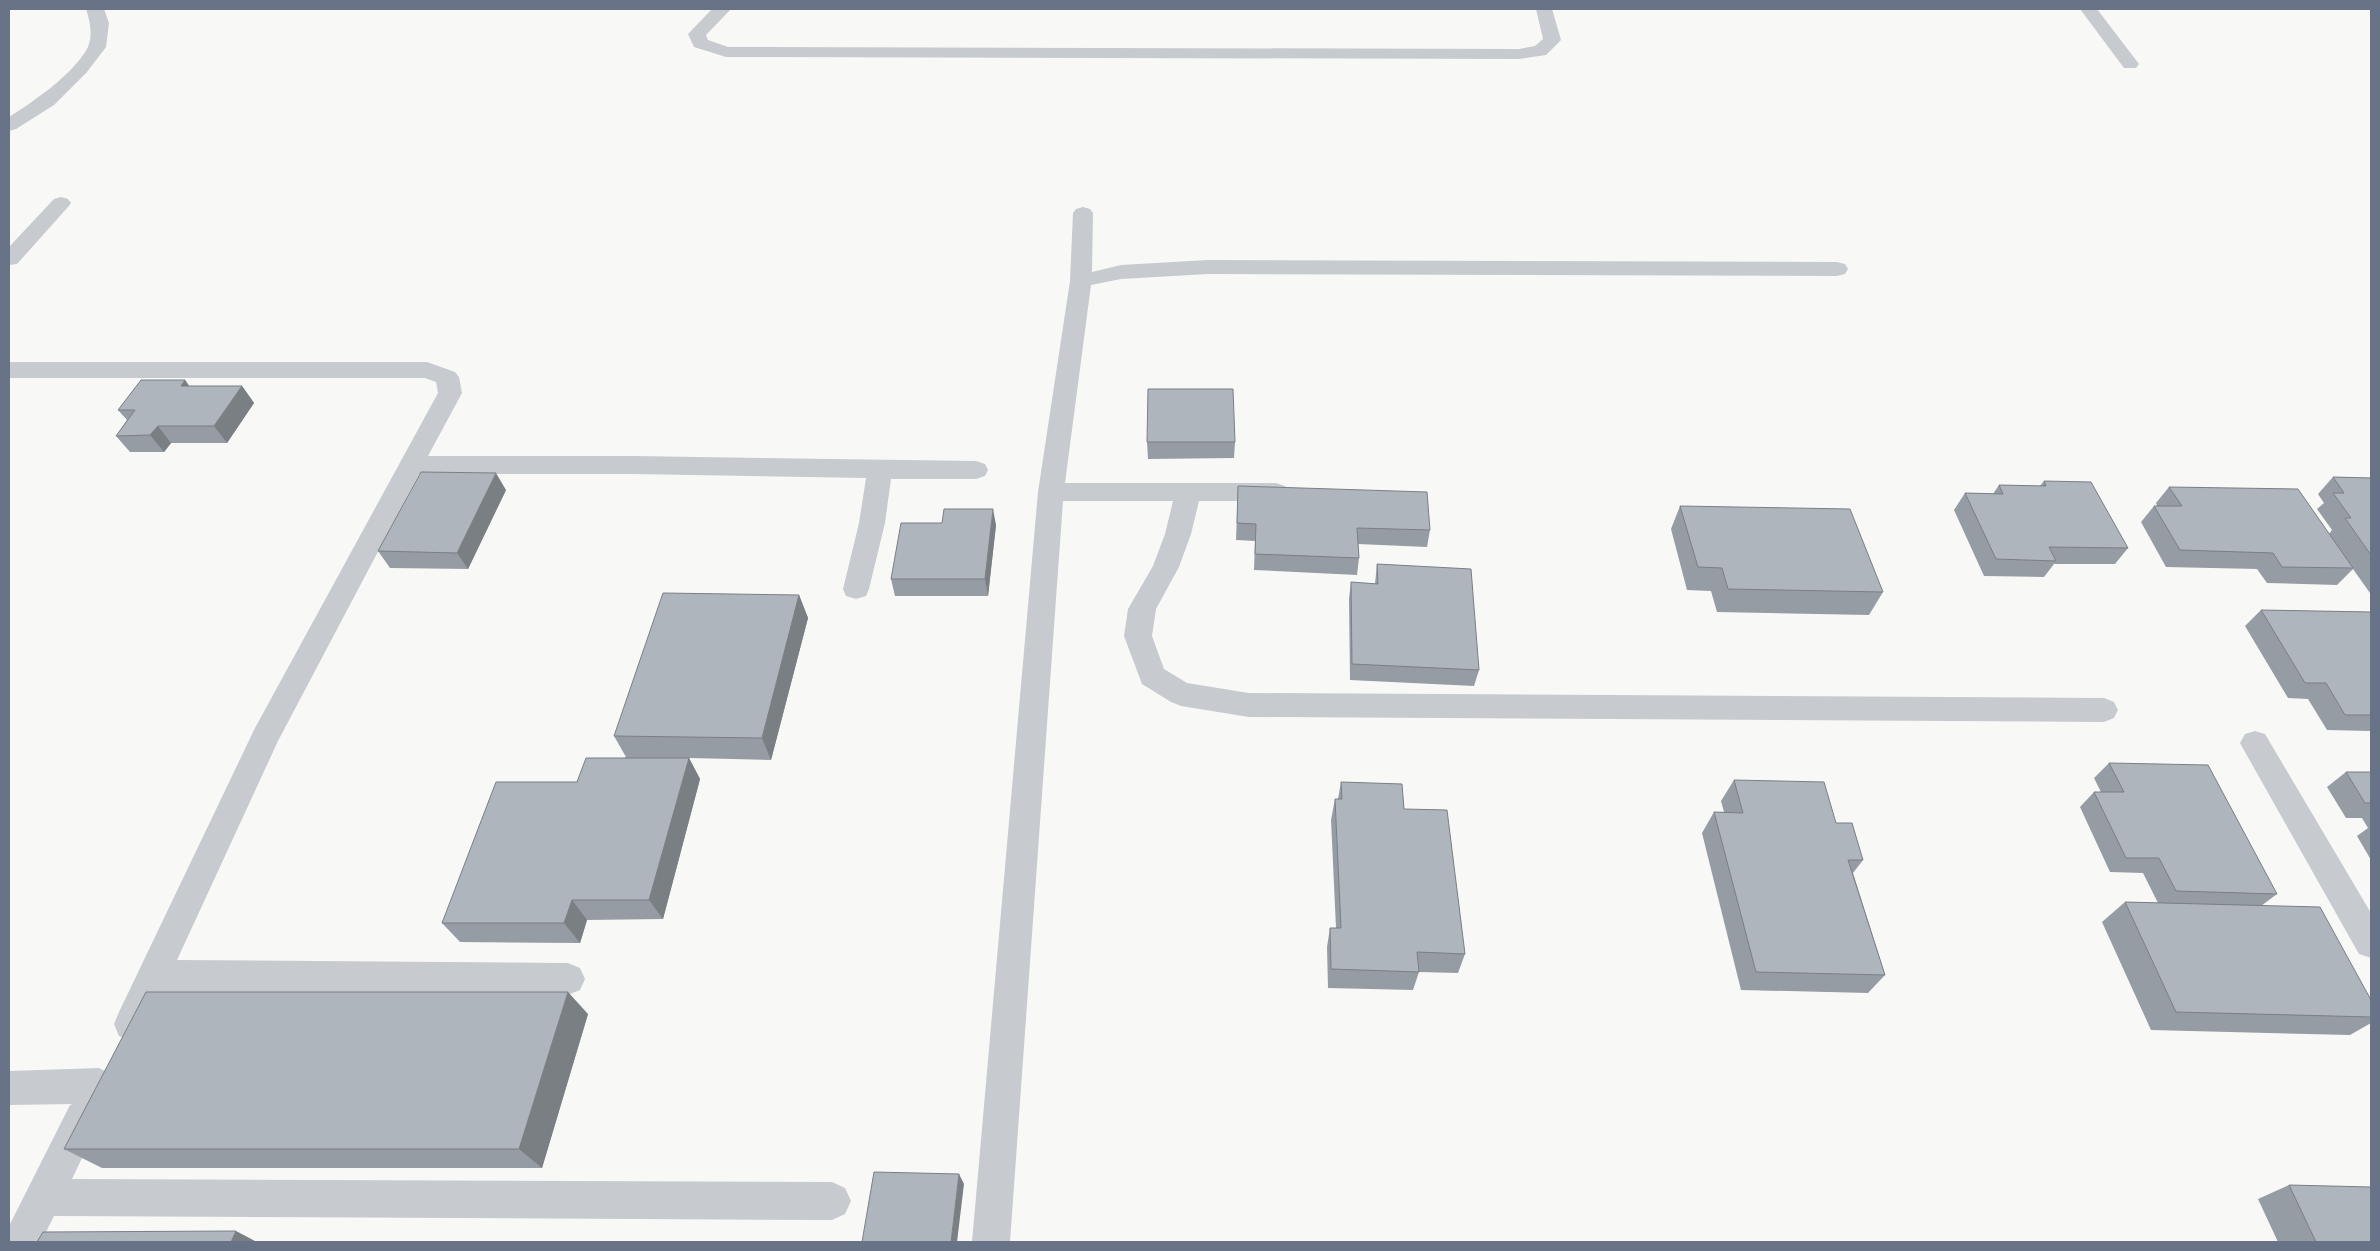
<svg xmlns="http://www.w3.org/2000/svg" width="2380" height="1251" font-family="'Roboto Condensed',sans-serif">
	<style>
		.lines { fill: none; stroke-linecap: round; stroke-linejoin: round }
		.minor { fill: #c7cace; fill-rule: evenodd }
		.wall { fill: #969ca3 }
		.shaded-wall { fill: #7a7f84 }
		.building { fill: #afb5bd; stroke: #7a7f84 }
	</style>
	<rect width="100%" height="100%" fill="#f8f9f7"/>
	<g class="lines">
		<g class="minor">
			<path d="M86,9h18l5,14 -3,24 -3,4 -16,21 -33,33 -38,24 -7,2v-14c24,-15 66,-44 79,-70 5,-12 2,-26 -2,-38z"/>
			<polygon points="712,9 731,9 706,35 708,40 728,47 1519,49 1535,46 1543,39 1536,9 1552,9 1561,40 1546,55 1519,59 726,57 694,47 688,34"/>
			<polygon points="2080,9 2097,9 2139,64 2136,68 2124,68"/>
			<polygon points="61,197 68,199 71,203 68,207 17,264 9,265 9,247 54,199"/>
			<polygon points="1083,207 1090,209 1093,213 1092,272 1121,265 1208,260 1837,262 1845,264 1848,269 1845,274 1837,276 1208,274 1121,279 1091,285 1065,483 1276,483 1285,486 1289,492 1285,498 1276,501 1199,501 1191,534 1179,567 1156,609 1152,636 1164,669 1187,683 1249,693 2104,698 2114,702 2118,710 2114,718 2104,722 1249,717 1181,706 1171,702 1142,684 1124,636 1128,609 1153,566 1165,534 1173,501 1063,501 1010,1242 972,1242 1038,492 1070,281 1073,213 1076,209"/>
			<polygon points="9,362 427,362 455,372 459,377 462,393 428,456 633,456 976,461 985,464 988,470 985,476 976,479 891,479 885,523 869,589 866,596 856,599 846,596 843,589 859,523 866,478 633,474 419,474 278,741 177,960 568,963 580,968 585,979 580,990 568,995 163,992 143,1036 131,1040 119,1036 114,1024 119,1012 255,728 438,393 436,382 425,378 9,378"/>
			<polygon points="2255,731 2265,734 2371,913 2371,958 2359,954 2245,752 2240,743 2245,734"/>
			<polygon points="99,1068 111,1074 117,1086 111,1098 99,1104 92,1104 96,1105 101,1118 72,1179 832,1182 845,1188 851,1201 845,1214 832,1220 54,1216 41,1242 9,1242 9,1226 70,1105 73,1104 9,1105 9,1071"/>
		</g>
	</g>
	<g class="wall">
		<polygon points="185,380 189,386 242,386 254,403 227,443 171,443 164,452 130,452 116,436 127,420 118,410"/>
		<polygon points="1147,442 1235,442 1234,458 1148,459"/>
		<polygon points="2333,477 2371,478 2371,593 2370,593 2353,569 2337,585 2267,583 2257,569 2166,567 2141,522 2154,506 2157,506 2156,503 2169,487 2329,534 2332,530 2317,509 2324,503 2318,494"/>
		<polygon points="2044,481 2128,548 2115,564 2054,564 2044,577 1984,576 1954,510 1965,493 1993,494 1999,485 2040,486"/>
		<polygon points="1238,486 1430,530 1427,547 1358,544 1359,558 1357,575 1254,570 1255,541 1236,540"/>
		<polygon points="506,490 468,569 390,568 378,551"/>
		<polygon points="1680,506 1883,592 1869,615 1717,612 1711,591 1687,590 1671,529"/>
		<polygon points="996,525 988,596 895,596 891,579"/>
		<polygon points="1377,564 1479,670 1474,686 1350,680 1349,599 1351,582 1375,584"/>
		<polygon points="799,595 808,618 771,760 689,758 700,779 663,919 587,920 580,943 460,942 442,923 577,782 626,757 614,736"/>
		<polygon points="2261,610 2371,612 2371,731 2327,730 2308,699 2288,698 2245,626"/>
		<polygon points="2109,763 2277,894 2261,906 2371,1000 2371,1023 2350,1035 2151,1030 2102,922 2125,902 2158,903 2143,873 2110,872 2080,807 2094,792 2101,792 2094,778"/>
		<polygon points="2346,772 2371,772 2371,860 2357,836 2368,828 2362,818 2346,818 2327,787"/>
		<polygon points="1734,780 1836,823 1863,860 1853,873 1885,975 1868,993 1741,990 1702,833 1714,812 1724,812 1721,801"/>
		<polygon points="1341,782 1404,809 1465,954 1458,973 1419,972 1413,990 1328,988 1327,947 1330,928 1336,928 1331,820 1335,799 1338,799"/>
		<polygon points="588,1014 542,1168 102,1168 64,1149"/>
		<polygon points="2289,1185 2371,1242 2278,1242 2258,1199"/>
	</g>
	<g class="shaded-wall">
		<polygon points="185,380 197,397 181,386"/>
		<polygon points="242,386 254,403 227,443 214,426"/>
		<polygon points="158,426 171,443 164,452 150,435"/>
		<polygon points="496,473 506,490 468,569 457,553"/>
		<polygon points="993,509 996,525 988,596 985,579"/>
		<polygon points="799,595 808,618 771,760 762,738"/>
		<polygon points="689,758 700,779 663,919 649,900"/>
		<polygon points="572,900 587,920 580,943 564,923"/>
		<polygon points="568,992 588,1014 542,1168 519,1149"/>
		<polygon points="959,1174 964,1184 957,1242 951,1242"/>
		<polygon points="236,1231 255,1241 254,1242 231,1242"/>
	</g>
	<g class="building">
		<polygon points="141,380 185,380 181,386 242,386 214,426 158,426 150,435 116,436 135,410 118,410"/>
		<polygon points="1148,389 1233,389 1235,442 1147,442"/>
		<polygon points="421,472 496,473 457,553 378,551"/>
		<polygon points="2333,477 2371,478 2371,555 2345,518 2351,518 2333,493 2344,493"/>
		<polygon points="2044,481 2091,482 2128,548 2049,547 2056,561 1996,559 1965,493 2003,494 1999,485 2046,486"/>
		<polygon points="1238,486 1427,492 1430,530 1357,528 1359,558 1255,554 1256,524 1237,523"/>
		<polygon points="2169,487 2298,489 2353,568 2282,567 2273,553 2180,550 2154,506 2182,506"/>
		<polygon points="1680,506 1850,509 1883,592 1728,589 1722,568 1698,567"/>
		<polygon points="944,509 993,509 985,579 891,579 901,523 942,523"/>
		<polygon points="1377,564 1471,569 1479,670 1352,664 1351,582 1378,584"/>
		<polygon points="663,593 799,595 762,738 614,736"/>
		<polygon points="2261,610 2371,612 2371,715 2345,715 2326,683 2305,683"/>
		<polygon points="586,758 689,758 649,900 572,900 564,923 442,923 496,782 577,782"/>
		<polygon points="2109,763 2208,765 2277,894 2176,891 2159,858 2126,858 2094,792 2124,792"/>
		<polygon points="2346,772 2371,772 2371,803 2365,803"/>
		<polygon points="1734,780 1824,782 1836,823 1852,823 1863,860 1848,860 1885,975 1756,972 1714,812 1743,813"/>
		<polygon points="1341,782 1402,784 1404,809 1447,810 1465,954 1417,952 1419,972 1331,969 1330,928 1341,928 1335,799 1342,799"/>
		<polygon points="2125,902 2320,907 2371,1000 2371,1017 2176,1012"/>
		<polygon points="146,992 568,992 519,1149 64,1149"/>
		<polygon points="874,1172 959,1174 951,1242 862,1242"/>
		<polygon points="2289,1185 2371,1187 2371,1242 2316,1242"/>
		<polygon points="236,1231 231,1242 37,1242 43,1232"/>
	</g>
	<rect width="2380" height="1251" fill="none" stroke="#687388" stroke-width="20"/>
</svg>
